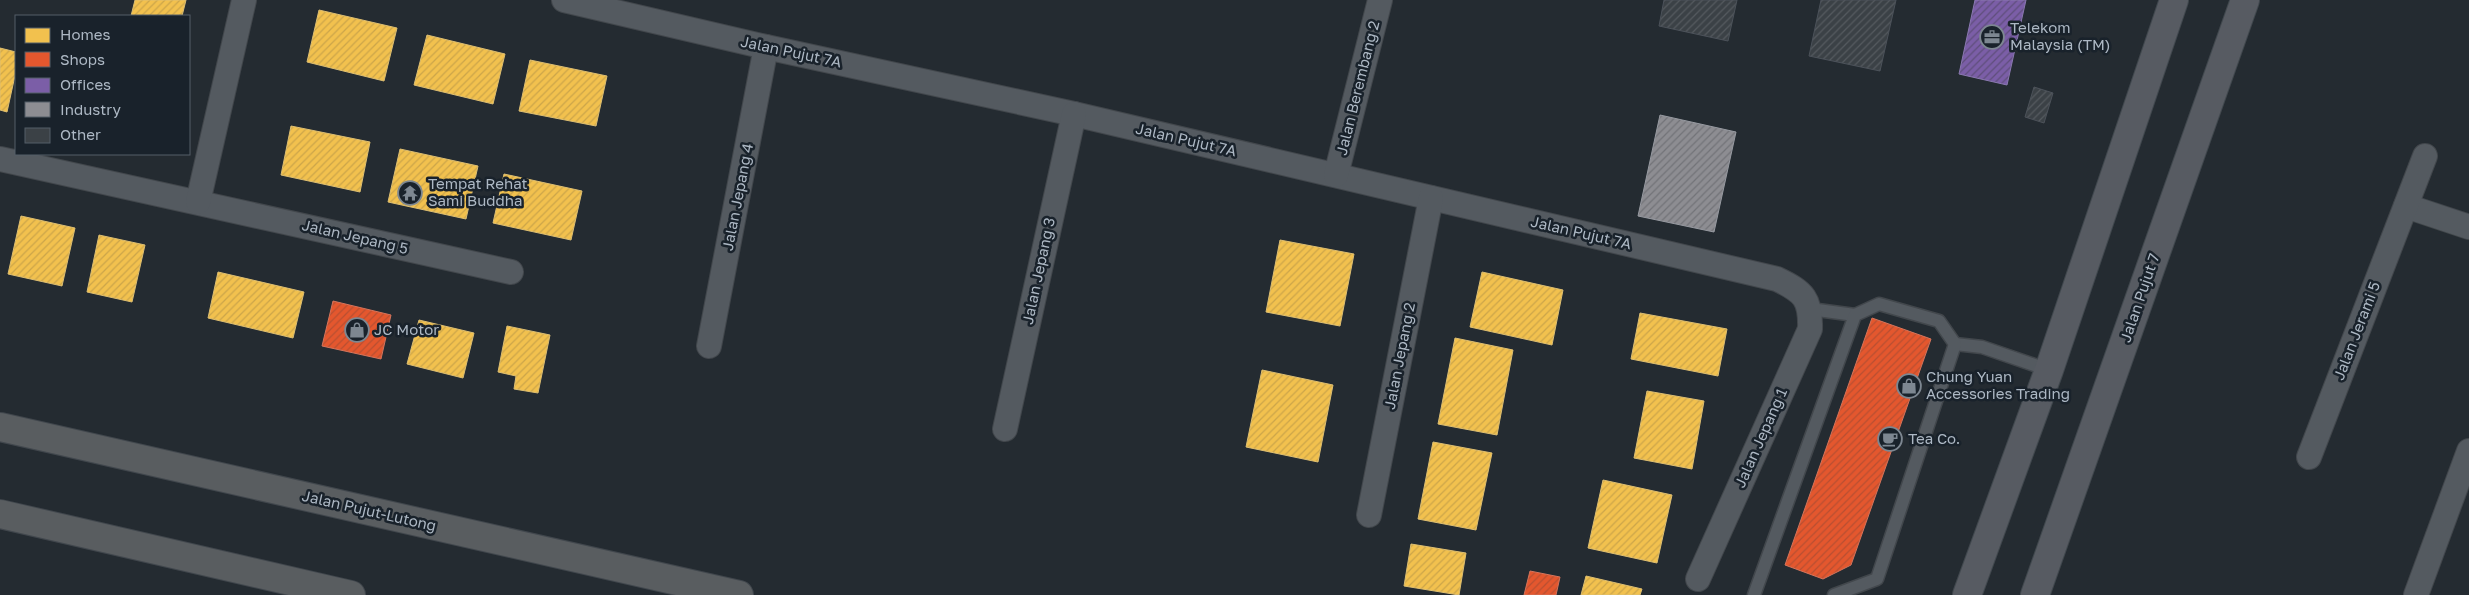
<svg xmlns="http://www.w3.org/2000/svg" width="2469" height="595" font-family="'Golos Text',sans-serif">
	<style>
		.homes { fill: url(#homes-hatch); stroke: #ddbe71 }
		.shops { fill: url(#shops-hatch); stroke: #d4745b }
		.offices { fill: url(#offices-hatch); stroke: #8a79b0 }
		.industry { fill: url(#industry-hatch); stroke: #979aa1 }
		.building { fill: url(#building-hatch); stroke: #4c525a }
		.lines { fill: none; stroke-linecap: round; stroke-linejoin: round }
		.lane-casing { stroke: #42474c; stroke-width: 15 }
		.street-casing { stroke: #42474c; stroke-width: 26 }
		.primary-casing { stroke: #41484e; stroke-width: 30 }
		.highway-casing { stroke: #41474d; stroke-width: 30 }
		.lane { stroke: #545a60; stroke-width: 12 }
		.street { stroke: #545a60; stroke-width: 24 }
		.primary { stroke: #575b62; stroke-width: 28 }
		.highway { stroke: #595d60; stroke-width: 28 }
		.labels { text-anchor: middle; stroke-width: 5; stroke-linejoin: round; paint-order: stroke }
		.poi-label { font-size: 15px; fill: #adb8c4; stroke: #19222b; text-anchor: start }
		.street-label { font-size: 15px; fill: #adb8c4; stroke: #19222b }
	</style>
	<defs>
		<pattern id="homes-hatch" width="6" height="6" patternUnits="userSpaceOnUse" patternTransform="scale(1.25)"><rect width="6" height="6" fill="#f2c14e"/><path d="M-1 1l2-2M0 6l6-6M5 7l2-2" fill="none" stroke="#cca54a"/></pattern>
		<pattern id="shops-hatch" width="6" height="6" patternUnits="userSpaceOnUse" patternTransform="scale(1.25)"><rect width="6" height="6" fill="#e4572e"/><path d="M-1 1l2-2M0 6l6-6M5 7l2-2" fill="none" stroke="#b84f31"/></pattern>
		<pattern id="offices-hatch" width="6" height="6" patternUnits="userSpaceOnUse" patternTransform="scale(1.25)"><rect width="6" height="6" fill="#7b5ea7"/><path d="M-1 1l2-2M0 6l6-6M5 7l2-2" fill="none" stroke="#5f4e7c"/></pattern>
		<pattern id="industry-hatch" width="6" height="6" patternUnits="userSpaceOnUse" patternTransform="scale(1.25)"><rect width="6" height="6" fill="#8d8d92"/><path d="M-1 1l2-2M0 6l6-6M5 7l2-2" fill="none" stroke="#727378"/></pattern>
		<pattern id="building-hatch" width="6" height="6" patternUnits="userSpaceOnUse" patternTransform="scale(1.25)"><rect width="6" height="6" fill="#3b4146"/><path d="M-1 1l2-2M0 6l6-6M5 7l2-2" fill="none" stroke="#555a5f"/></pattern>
	</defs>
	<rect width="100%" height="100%" fill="#242b31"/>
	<g class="homes">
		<polygon points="135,0 186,0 182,16 131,16"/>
		<polygon points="319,10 397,28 384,81 307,62"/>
		<polygon points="427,35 505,54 493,104 414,85"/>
		<polygon points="0,48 16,52 16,71 7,112 0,110"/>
		<polygon points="530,60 607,76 596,126 519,111"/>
		<polygon points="291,126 370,142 360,192 281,175"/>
		<polygon points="400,149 478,166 466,219 388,202"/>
		<polygon points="504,174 582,191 571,240 493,223"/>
		<polygon points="21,216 75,228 62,286 8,274"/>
		<polygon points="99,235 145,245 132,302 87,292"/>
		<polygon points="1280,240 1354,254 1340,326 1266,312"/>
		<polygon points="218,272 304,292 293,338 208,318"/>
		<polygon points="1482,272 1563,290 1552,345 1470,327"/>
		<polygon points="1640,313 1727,329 1718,376 1631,359"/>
		<polygon points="419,320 474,333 463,378 407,364"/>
		<polygon points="507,326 550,335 538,393 514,389 516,376 498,372"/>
		<polygon points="1455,338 1513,350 1497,435 1438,424"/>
		<polygon points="1262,370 1333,385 1318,462 1246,447"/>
		<polygon points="1647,391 1704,401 1692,469 1634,458"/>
		<polygon points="1433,442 1492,453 1476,530 1418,519"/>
		<polygon points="1603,480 1672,495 1657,563 1588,548"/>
		<polygon points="1411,544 1466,553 1459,595 1404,586"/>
		<polygon points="1586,576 1642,589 1640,595 1581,595"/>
	</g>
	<g class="shops">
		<polygon points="333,301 391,315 381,359 322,346"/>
		<polygon points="1872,318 1931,339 1851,565 1823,579 1785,565"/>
		<polygon points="1530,571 1560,577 1556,595 1524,595"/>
	</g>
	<polygon class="offices" points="1975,0 2026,0 2007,85 1959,74"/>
	<polygon class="industry" points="1660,115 1736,132 1714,232 1638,216"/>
	<g class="building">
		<polygon points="1664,0 1737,0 1728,41 1659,26"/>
		<polygon points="1821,0 1896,0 1880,71 1809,56"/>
		<polygon points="2034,87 2053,93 2044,123 2025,117"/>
	</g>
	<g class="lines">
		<g class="lane-casing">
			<g id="lane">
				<polyline points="1810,309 1855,315"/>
				<polyline points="1955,344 1982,347 2049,370"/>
				<polyline points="1754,595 1855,315 1879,304 1939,321 1955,344 1877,579 1834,595"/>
			</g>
		</g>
		<g class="street-casing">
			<g id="street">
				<path d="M564,0l202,47 308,67 703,165c27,13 34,20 33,50l-112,250"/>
				<polyline points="0,159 511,272"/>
				<polyline points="1336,175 1380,0"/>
				<polyline points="198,202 244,0"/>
				<polyline points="2406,206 2469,227"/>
				<polyline points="709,346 766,47"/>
				<polyline points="1005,429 1074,114"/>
				<polyline points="2309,457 2425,156"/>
				<polyline points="1369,515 1431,198"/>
				<polyline points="2416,595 2469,451"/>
			</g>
		</g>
		<g class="primary-casing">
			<g id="primary">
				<polyline points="1967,595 2049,370 2174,0"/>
				<polyline points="2035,595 2245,0"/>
			</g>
		</g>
		<g class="highway-casing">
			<g id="highway">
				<polyline points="0,427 739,595"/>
				<polyline points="0,514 351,595"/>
			</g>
		</g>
		<use href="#lane" class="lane"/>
		<use href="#street" class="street"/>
		<use href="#primary" class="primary"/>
		<use href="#highway" class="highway"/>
	</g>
	<defs>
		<g id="office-ring" transform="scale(1.25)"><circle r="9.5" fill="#19222b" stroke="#7d8791" stroke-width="1.5"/><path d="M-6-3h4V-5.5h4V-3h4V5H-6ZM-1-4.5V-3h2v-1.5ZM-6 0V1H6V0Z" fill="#7d8791"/></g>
		<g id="temple-ring" transform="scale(1.25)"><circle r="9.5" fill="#19222b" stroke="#7d8791" stroke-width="1.5"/><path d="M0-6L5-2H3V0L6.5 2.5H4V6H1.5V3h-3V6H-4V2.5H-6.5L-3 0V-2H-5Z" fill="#7d8791"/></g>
		<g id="shop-ring" transform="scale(1.25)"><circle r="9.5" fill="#19222b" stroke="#7d8791" stroke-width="1.5"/><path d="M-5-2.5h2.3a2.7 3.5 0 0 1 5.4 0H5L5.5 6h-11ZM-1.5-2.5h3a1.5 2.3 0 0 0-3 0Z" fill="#7d8791"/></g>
		<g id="cafe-ring" transform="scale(1.25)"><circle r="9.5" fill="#19222b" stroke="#7d8791" stroke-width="1.5"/><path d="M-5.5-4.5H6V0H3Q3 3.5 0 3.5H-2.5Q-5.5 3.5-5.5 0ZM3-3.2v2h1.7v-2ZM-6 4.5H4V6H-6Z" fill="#7d8791"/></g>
	</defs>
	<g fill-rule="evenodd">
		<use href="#office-ring" x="1992" y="37"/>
		<use href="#temple-ring" x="410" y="193"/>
		<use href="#shop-ring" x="357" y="330"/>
		<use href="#shop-ring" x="1909" y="386"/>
		<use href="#cafe-ring" x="1890" y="439"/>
	</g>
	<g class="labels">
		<g class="poi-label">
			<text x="2010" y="33">Telekom<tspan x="2010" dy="17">Malaysia (TM)</tspan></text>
			<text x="428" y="189">Tempat Rehat<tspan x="428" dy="17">Sami Buddha</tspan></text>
			<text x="374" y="335">JC Motor</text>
			<text x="1926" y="382">Chung Yuan<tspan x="1926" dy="17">Accessories Trading</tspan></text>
			<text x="1908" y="444">Tea Co.</text>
		</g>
		<g class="street-label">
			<text transform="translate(791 52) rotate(12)" y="5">Jalan Pujut 7A</text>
			<text transform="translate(1358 88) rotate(-76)" y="5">Jalan Berembang 2</text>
			<text transform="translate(1186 140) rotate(13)" y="5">Jalan Pujut 7A</text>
			<text transform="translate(738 197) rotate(-79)" y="5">Jalan Jepang 4</text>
			<text transform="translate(1581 233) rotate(13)" y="5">Jalan Pujut 7A</text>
			<text transform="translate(355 237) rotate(13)" y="5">Jalan Jepang 5</text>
			<text transform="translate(1039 271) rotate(-78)" y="5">Jalan Jepang 3</text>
			<text transform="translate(2140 298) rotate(-71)" y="5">Jalan Pujut 7</text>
			<text transform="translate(2357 331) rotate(-69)" y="5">Jalan Jerami 5</text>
			<text transform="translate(1400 356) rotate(-79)" y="5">Jalan Jepang 2</text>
			<text transform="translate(1761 438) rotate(-66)" y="5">Jalan Jepang 1</text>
			<text transform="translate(369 511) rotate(13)" y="5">Jalan Pujut-Lutong</text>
		</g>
	</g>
	<rect x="15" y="15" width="175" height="140" fill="#19222b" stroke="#545e68"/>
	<rect x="25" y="28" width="25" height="15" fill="#f2c14e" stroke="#545e68"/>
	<text x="60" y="40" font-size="15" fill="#adb8c4">Homes</text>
	<rect x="25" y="52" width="25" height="15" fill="#e4572e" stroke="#545e68"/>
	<text x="60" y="65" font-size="15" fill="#adb8c4">Shops</text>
	<rect x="25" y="78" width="25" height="15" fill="#7b5ea7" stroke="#545e68"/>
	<text x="60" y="90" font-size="15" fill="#adb8c4">Offices</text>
	<rect x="25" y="102" width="25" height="15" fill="#8d8d92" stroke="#545e68"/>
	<text x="60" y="115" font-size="15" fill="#adb8c4">Industry</text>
	<rect x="25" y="128" width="25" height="15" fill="#3b4146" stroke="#545e68"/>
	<text x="60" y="140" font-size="15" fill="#adb8c4">Other</text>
</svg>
